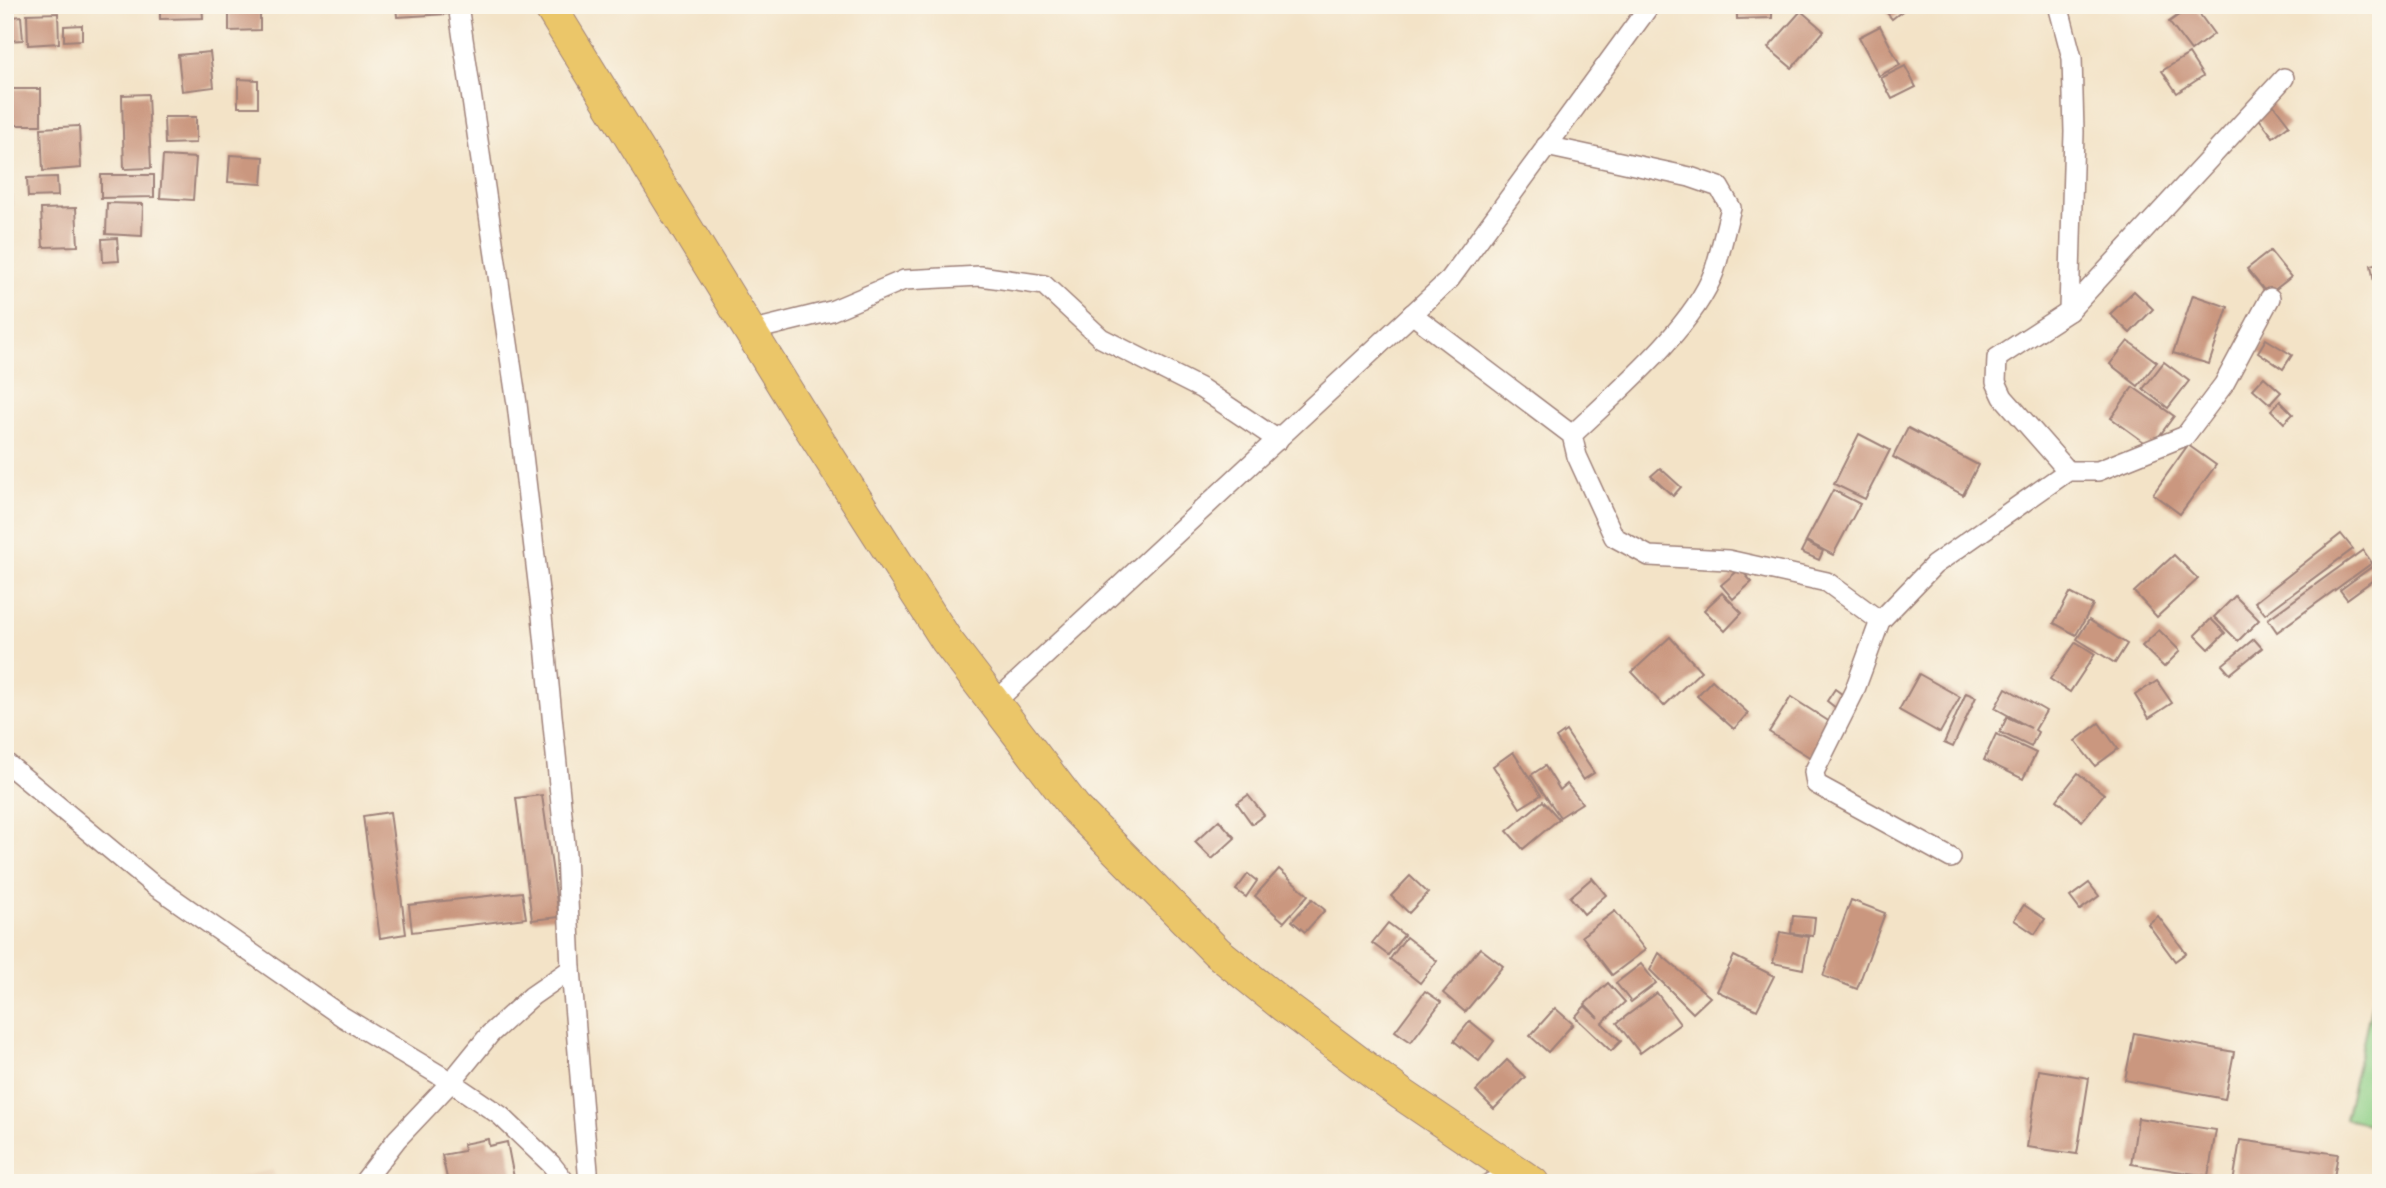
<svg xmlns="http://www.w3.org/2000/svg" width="2386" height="1188" font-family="'Sorts Mill Goudy',serif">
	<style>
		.built { fill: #ead3b8 }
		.green { fill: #8ecf86; stroke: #6c7758; stroke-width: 2 }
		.building { fill: #ca977f }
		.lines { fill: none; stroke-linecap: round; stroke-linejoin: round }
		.minor-casing { stroke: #9e8179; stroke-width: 22 }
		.trunk-casing { stroke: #9e8179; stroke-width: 34 }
		.minor { stroke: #fff; stroke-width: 19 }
		.trunk { stroke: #ebc669; stroke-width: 32 }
	</style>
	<rect width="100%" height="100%" fill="#fbf7ec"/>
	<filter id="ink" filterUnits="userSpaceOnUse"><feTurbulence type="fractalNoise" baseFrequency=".0143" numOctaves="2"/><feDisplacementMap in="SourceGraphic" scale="14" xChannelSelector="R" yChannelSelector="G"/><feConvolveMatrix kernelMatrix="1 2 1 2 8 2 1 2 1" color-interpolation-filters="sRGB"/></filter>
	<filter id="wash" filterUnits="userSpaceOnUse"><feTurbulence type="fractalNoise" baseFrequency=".00686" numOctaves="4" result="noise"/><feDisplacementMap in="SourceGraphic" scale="28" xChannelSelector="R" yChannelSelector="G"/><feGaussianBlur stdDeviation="1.57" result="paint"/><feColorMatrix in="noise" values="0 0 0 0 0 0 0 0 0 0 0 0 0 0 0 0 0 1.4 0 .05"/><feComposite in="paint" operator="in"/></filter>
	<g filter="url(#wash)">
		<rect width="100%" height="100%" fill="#f3e3c7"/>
		<polygon class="built" points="273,1170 276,1183 208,1183"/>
		<polygon class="green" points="2378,977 2381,977 2381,1127 2345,1119"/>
		<g id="blocks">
			<g class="building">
				<rect x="5" y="5" width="21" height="4"/>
				<polygon points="160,5 202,5 203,18 160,19"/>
				<polygon points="229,5 260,5 260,30 229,31"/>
				<polygon points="396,5 447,5 447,14 397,17"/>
				<polygon points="1737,5 1772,5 1772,18 1737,19"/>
				<polygon points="1881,5 1910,5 1892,19"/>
				<polygon points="2193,5 2214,34 2191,51 2169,22"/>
				<polygon points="1801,11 1824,31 1792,68 1768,48"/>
				<polygon points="58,13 59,43 28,45 27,14"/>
				<polygon points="21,16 23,40 5,41 5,18"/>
				<polygon points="82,25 82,40 64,41 64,26"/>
				<polygon points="1880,26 1900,65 1879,76 1859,37"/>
				<polygon points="210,52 214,87 182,91 178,55"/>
				<polygon points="2189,54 2203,76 2177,93 2162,71"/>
				<polygon points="1905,66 1916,87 1892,99 1881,78"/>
				<polygon points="238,79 258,80 258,107 238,107"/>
				<rect x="12" y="89" width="29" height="36"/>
				<polygon points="148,94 151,168 124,169 122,95"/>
				<polygon points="2270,100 2289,125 2273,137 2254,112"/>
				<polygon points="164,117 196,117 196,143 165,144"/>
				<polygon points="79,126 81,168 43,171 41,128"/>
				<polygon points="12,129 13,157 5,157 5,130"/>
				<polygon points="230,155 264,157 262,184 228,182"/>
				<polygon points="163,156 196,158 193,200 160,198"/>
				<polygon points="5,164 11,164 12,218 5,218"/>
				<polygon points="101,175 154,175 154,197 101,198"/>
				<polygon points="57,177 58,196 28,197 27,178"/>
				<polygon points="107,203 143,204 142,236 106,234"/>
				<polygon points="76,208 78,246 43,247 41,209"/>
				<polygon points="117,238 119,261 103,262 102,239"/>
				<polygon points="2270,251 2291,277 2268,295 2247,269"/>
				<polygon points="2381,263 2381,305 2378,306 2371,265"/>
				<polygon points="2134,291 2153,309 2130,333 2110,314"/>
				<polygon points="2193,295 2228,307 2209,364 2173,353"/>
				<polygon points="2266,339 2292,355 2283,369 2258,352"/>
				<polygon points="2128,341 2157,362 2138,386 2110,364"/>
				<polygon points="2164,362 2189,381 2168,408 2143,389"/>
				<polygon points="2264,377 2281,392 2270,404 2253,389"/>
				<polygon points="2133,387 2174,416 2151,447 2111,418"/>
				<polygon points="2280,401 2293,414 2284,423 2271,410"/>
				<polygon points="1908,428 1978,465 1963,495 1893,457"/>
				<polygon points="1859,434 1890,450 1865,499 1834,484"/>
				<polygon points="2188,445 2216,465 2180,514 2153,494"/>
				<polygon points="1660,468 1681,487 1673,496 1651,476"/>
				<polygon points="1833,490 1860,504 1833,555 1806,541"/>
				<polygon points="2341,534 2353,549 2265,614 2255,602"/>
				<polygon points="1806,542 1823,551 1819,560 1801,552"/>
				<polygon points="2363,550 2372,563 2277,632 2268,619"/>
				<polygon points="2174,555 2198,579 2157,617 2134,592"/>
				<polygon points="2373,566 2380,575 2347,599 2340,590"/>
				<polygon points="1740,569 1752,582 1733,599 1721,585"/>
				<polygon points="1722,593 1742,613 1725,631 1704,610"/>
				<polygon points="2070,593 2093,605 2076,635 2054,623"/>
				<polygon points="2235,596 2259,620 2238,641 2214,617"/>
				<polygon points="2211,619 2225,633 2209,649 2195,635"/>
				<polygon points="2089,620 2127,644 2115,663 2077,639"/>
				<polygon points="2159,630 2180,651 2164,667 2142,646"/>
				<polygon points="1670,637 1701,671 1664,706 1632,672"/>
				<polygon points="2254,639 2262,648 2230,674 2222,665"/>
				<polygon points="2076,642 2095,654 2070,692 2050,679"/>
				<polygon points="1919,674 1960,697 1940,733 1899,710"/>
				<polygon points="1712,680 1748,713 1734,729 1697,696"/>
				<polygon points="2157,681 2172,703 2149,718 2135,695"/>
				<polygon points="2006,688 2046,711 2035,730 2038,732 2031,747 2000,732 2007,717 2031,728 1995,708"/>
				<polygon points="1835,689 1850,700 1841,712 1827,701"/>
				<polygon points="1966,693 1976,697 1953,747 1944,743"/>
				<polygon points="1791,697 1833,724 1811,758 1769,732"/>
				<polygon points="2099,723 2118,749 2095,766 2075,741"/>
				<polygon points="1566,731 1594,773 1583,780 1556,738"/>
				<polygon points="1996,734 2036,753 2023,779 1984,760"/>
				<polygon points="1513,752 1541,795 1520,808 1493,766"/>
				<polygon points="1545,766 1560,790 1567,784 1582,803 1560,817 1531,775"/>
				<polygon points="2078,773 2104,794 2082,821 2057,800"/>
				<polygon points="542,795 559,917 532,920 516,798"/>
				<polygon points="1248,795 1264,815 1252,824 1237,803"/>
				<polygon points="1543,801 1559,819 1523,849 1507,831"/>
				<polygon points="390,812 406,934 380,938 363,816"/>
				<polygon points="1219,820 1235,838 1212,859 1195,842"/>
				<polygon points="1279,869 1308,895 1284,922 1255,896"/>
				<polygon points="1248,874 1257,881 1246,897 1236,890"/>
				<polygon points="1410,876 1428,893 1409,913 1391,896"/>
				<polygon points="1592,878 1606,895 1584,914 1570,897"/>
				<polygon points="2089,883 2099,896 2080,910 2070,897"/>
				<polygon points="522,892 526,918 412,932 409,905"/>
				<polygon points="1312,899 1325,910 1305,932 1292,921"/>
				<polygon points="1851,900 1885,913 1857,989 1823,976"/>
				<polygon points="2024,905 2045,919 2035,934 2014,920"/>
				<polygon points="1615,911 1645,950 1612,975 1582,936"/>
				<polygon points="1793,916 1815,918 1813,936 1791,933"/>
				<polygon points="2158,916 2186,953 2175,961 2148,924"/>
				<polygon points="1388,923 1404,935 1388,955 1372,943"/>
				<polygon points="1780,932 1809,937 1803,969 1773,963"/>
				<polygon points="1406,937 1437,961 1420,983 1390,959"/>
				<polygon points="1480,948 1503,966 1465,1012 1443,993"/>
				<polygon points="1659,953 1710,997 1693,1013 1650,970"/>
				<polygon points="1734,956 1774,976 1757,1010 1717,991"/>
				<polygon points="1641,964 1656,983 1631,1002 1616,983"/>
				<polygon points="1608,983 1625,1002 1602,1023 1621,1041 1611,1051 1575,1017 1585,1006 1598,1018 1585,1004"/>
				<polygon points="1425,991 1441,1002 1411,1042 1395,1031"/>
				<polygon points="1657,993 1680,1024 1640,1053 1617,1023"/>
				<polygon points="1555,1008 1573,1024 1548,1052 1530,1036"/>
				<polygon points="1470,1021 1494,1041 1479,1061 1454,1041"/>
				<polygon points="2134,1033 2234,1052 2225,1099 2125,1080"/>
				<polygon points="1507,1060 1525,1077 1494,1109 1476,1091"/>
				<polygon points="2039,1070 2089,1078 2077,1154 2027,1147"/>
				<polygon points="2138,1118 2216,1130 2208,1176 2131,1164"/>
				<polygon points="488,1139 489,1146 507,1142 515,1183 448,1183 442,1155 464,1151 463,1144"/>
				<polygon points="2240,1140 2338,1154 2333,1183 2233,1183"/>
			</g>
		</g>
	</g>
	<g filter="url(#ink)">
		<use href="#blocks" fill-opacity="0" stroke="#9e8179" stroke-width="2"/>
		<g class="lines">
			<g class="minor-casing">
				<g id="minor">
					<polyline points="458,5 517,404 542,616 566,854 571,969 589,1183"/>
					<polyline points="2058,5 2072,58 2074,132 2069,311"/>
					<path d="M1546,146l144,31 29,10 12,21c-6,21 -10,43 -17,64 -20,55 -99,122 -142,163"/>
					<polyline points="1412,314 1572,435 1577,456 1614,537 1649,556 1728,560 1827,582 1880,621"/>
					<polyline points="750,331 831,311 904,280 980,276 1044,285 1101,338 1202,389 1278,440"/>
					<polyline points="2068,471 2003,397 1996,382 1997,358 2069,311 2284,78"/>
					<polyline points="994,703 1450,279 1650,5"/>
					<polyline points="5,762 151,883 343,1017 451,1082 501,1116 551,1164 566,1183"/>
					<polyline points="1951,858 1816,784 1814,772 1854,692 1880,621 1934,565 2068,471 2098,471 2185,436 2224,384 2270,298"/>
					<polyline points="363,1183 397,1139 451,1082 490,1034 532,996 571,969"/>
					<polyline points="1490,1183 1517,1172"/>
				</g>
			</g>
			<g class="trunk-casing">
				<polyline id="trunk" points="549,5 798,409 947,641 1075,808 1217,952 1285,1007 1400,1093 1533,1183"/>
			</g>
			<use href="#minor" class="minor"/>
			<use href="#trunk" class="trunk"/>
		</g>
	</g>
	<rect width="2386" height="1188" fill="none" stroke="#fbf7ec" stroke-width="28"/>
</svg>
